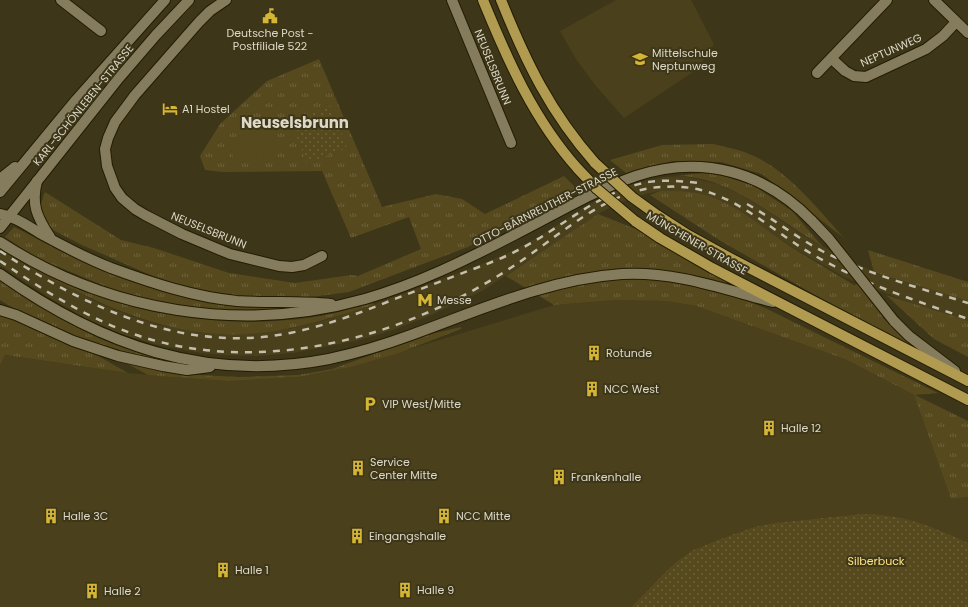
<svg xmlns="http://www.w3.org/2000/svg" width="968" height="607" font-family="Poppins,sans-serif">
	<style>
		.built { fill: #4a401b }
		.grass { fill: url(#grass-tufts) }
		.park { fill: url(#park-dots) }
		.pitch { fill: #55491d }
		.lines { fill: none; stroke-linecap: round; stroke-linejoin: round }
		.minor-casing { stroke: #241d01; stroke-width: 12 }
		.secondary-casing { stroke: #241d01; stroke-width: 12 }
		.primary-casing { stroke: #241d01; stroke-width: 12 }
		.minor { stroke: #857c5e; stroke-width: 10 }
		.secondary { stroke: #857c5e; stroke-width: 10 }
		.primary { stroke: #b09b50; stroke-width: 10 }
		.rail { stroke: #c5c0ae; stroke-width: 2.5; stroke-dasharray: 7 7; stroke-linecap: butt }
		.secondary-bridge-casing { stroke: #241d01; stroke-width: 12; stroke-linecap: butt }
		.primary-bridge-casing { stroke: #241d01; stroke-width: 12; stroke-linecap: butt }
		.secondary-bridge { stroke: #857c5e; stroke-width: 10 }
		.primary-bridge { stroke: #b09b50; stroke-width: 10 }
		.labels { text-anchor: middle; stroke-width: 4; stroke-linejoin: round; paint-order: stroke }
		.poi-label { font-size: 11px; fill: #ddd8c8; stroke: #3d3619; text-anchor: start }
		.street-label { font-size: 11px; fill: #ddd8c8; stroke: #3d3619 }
		.park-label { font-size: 11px; fill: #fee381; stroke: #3d3619 }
		.district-label { font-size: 15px; font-weight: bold; fill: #ddd8c8; stroke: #3d3619 }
	</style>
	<defs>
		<pattern id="grass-tufts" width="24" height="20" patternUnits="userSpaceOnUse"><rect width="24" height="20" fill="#55491d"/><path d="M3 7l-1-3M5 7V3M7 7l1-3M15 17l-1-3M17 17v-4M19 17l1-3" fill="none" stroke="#6d623c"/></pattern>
		<pattern id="park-dots" width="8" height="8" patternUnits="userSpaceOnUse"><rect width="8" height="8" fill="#55491d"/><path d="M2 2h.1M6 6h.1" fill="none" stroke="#6d623c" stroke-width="1.8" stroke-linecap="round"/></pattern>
	</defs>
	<rect width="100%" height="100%" fill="#3d3619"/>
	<g class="built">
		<polygon points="616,0 691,0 714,44 703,60 693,72 624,118 596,86 576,59 560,31"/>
		<polygon points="681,176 701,180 720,185 739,194 768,211 800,234 822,246 874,272 968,301 968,322 916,305 844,277 792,247 759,224 732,207 660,191 646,194 621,202 598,214 553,245 482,291 429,316 393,330 360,340 293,353 258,356 224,355 201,353 154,344 121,334 90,321 50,298 0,265 0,248 59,282 99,303 128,315 159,325 203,333 225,334 289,329 326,320 373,305 477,266 510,252 537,238 590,204 626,186 659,178"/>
		<polygon points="616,300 666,301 696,306 847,360 914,395 951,499 968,497 968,543 938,529 861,514 774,523 754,527 723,538 693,550 667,570 631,607 0,607 0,365 4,355 128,373 171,377 228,381 298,377 351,367 554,305"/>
	</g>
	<g class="grass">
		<polygon points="319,59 382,207 436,194 462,199 485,214 564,176 579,191 468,247 349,292 296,299 258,299 216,295 164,281 82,245 53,230 43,220 40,207 45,192 121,240 154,248 229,273 295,283 351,275 358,276 421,249 409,217 351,238 322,171 222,172 205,170 200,156 220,124 267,81"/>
		<path d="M713,144c12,3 25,5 36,10 38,15 68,54 95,84l-82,-64 -41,-12 -48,-1 -47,12 -16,-13 52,-15z"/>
		<path d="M712,172l42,14 38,25 30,35c-44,-25 -89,-68 -142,-70 -7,0 -14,1 -21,2z"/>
		<path d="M660,191c12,0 24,0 36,2 35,6 67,35 95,54 21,13 42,25 63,38l4,-1 27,36 28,24 -2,2 -61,-31 -131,-75 -69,-45z"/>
		<polygon points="598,214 638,230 725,281 736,296 767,309 938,393 915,395 968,421 968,497 951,499 914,395 847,360 696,306 666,301 616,300 554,305 506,276"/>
		<polygon points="14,227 83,262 118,276 162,291 199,299 295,306 295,308 246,310 206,309 162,303 139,297 107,287 37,258 5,237"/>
		<polygon points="868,250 968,282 968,301 874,272"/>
		<path d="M31,267c17,7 33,16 50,23 77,30 172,41 254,23 12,-3 25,-7 38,-10v2c-38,12 -75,24 -115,28 -82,9 -157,-27 -227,-66z"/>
		<path d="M0,280c29,19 58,38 90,54 27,13 56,21 84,28v1c-62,-13 -119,-29 -174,-63z"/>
		<polygon points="886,295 968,321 968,357 934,339"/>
		<polygon points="0,314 58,340 93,353 128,373 5,355 0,365"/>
		<polygon points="461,327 461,329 399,353 351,367 298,377 228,381 171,377 148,375 126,363 174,372 199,375 239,377 298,375 332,369 427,335"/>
	</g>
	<g class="park">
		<polygon points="331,106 347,148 307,163 291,121"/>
		<path d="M861,514c40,0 72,12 107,29v64h-337l36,-37 12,-10 14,-10 30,-12 31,-11 20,-4z"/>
	</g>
	<polygon class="pitch" points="268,127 277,150 236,165 228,141"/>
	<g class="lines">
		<g class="minor-casing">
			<g id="minor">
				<polyline points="61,0 101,31"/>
				<polyline points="226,0 210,11 199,22 135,95 115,122 108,138 105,149 107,166 115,188 122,198 135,209 145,215 182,234 230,254 279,266 292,267 304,265 322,256"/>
				<polyline points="452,0 511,143"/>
				<polyline points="934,0 968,33"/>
				<polyline points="832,59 845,71 854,76 866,77 926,49 943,36 956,22"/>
				<polyline points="817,73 887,0"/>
			</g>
		</g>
		<g class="secondary-casing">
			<g id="secondary">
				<polyline points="0,179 15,167"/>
				<path d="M37,181c-6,24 0,36 13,56"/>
				<polyline points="0,192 76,100 165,0"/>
				<path d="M0,214c16,3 29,13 43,21 22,12 45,24 68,33 41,15 83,29 126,33 32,2 63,0 94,3"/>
				<polyline points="0,228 119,78 156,35 189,0"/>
				<path d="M0,242c108,70 241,92 365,57 52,-15 101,-39 149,-64 40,-20 79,-44 122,-59 66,-22 129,-4 176,45"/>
				<path d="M0,274c100,71 206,109 329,85 28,-6 55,-14 82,-24 69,-25 137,-56 211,-61 53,-3 101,15 151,28"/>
				<polyline points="0,310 16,315 73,341 118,356 163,366 187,370 210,367"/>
				<polyline points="894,321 909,336 955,371"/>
			</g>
		</g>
		<g class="primary-casing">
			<g id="primary">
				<path d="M483,0c25,61 51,120 95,169"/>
				<path d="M501,0c25,62 49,112 94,163"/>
				<polyline points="657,215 688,235 728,257 968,381"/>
				<polyline points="635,221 660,238 712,268 968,400"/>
			</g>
		</g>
		<use href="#minor" class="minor"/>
		<use href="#secondary" class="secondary"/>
		<use href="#primary" class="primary"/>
		<g class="rail">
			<path d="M747,204c25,14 49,33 75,47 46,23 97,37 146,52"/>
			<path d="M0,251c87,57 184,103 290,82 40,-8 77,-23 115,-38 21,-8 42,-16 63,-24 19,-7 38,-14 56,-24 39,-21 75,-54 119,-64 19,-4 38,-2 56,0"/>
			<path d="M0,261c39,26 77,51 120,68 130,52 283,11 395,-64 43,-28 95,-78 149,-78 12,-1 25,0 37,3 35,9 62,32 92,52 13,9 27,17 41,24 42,22 89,37 134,53"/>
		</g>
		<g class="secondary-bridge-casing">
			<polyline id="secondary-bridge" points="812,221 829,239 894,321"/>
		</g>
		<g class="primary-bridge-casing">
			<g id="primary-bridge">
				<polyline points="595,163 632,197 657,215"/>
				<polyline points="578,169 597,189 635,221"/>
			</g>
		</g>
		<use href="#secondary-bridge" class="secondary-bridge"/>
		<use href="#primary-bridge" class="primary-bridge"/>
	</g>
	<defs>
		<g id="civic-bare" transform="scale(1.2)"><path d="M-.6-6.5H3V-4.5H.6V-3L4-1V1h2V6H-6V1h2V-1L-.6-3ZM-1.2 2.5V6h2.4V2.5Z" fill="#d5b534" stroke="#3d3619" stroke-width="2.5" paint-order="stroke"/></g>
		<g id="school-bare" transform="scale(1.2)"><path d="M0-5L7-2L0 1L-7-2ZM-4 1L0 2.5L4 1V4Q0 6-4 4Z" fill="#d5b534" stroke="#3d3619" stroke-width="2.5" paint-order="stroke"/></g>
		<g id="hotel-bare" transform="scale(1.2)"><path d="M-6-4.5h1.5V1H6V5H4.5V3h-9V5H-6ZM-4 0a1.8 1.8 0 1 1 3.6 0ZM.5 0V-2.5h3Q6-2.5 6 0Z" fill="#d5b534" stroke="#3d3619" stroke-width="2.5" paint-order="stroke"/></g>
		<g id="metro-bare" transform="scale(1.2)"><path d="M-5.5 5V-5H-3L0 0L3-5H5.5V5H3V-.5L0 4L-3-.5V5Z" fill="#d5b534" stroke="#3d3619" stroke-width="2.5" paint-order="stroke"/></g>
		<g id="building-bare" transform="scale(1.2)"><path d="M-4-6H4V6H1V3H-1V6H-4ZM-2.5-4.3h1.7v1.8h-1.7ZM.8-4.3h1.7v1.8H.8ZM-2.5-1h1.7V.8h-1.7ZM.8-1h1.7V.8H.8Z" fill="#d5b534" stroke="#3d3619" stroke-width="2.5" paint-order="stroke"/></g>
		<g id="parking-bare" transform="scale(1.2)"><path d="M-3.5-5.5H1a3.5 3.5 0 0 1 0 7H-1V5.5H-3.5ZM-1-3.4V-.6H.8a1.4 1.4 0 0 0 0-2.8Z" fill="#d5b534" stroke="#3d3619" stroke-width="2.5" paint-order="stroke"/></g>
	</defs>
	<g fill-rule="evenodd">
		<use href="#civic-bare" x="270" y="16"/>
		<use href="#school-bare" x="640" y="59"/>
		<use href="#hotel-bare" x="170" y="109"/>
		<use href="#metro-bare" x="425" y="300"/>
		<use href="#building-bare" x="594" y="353"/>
		<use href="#building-bare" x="592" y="389"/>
		<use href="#parking-bare" x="370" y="404"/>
		<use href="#building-bare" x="769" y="428"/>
		<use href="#building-bare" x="358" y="468"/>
		<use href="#building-bare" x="559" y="477"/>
		<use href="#building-bare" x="51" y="516"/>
		<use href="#building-bare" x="444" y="516"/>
		<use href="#building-bare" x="357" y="536"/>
		<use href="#building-bare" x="223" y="570"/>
		<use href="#building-bare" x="405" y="590"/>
		<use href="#building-bare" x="92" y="591"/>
	</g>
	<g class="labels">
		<g class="poi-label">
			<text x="270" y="37" text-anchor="middle">Deutsche Post -<tspan x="270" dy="13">Postfiliale 522</tspan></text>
			<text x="652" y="57">Mittelschule<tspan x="652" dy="13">Neptunweg</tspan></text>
			<text x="182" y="113">A1 Hostel</text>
			<text x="437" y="304">Messe</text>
			<text x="606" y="357">Rotunde</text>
			<text x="604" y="393">NCC West</text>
			<text x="382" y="408">VIP West/Mitte</text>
			<text x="781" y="432">Halle 12</text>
			<text x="370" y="466">Service<tspan x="370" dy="13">Center Mitte</tspan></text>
			<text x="571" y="481">Frankenhalle</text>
			<text x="63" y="520">Halle 3C</text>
			<text x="456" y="520">NCC Mitte</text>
			<text x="369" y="540">Eingangshalle</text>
			<text x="235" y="574">Halle 1</text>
			<text x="417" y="594">Halle 9</text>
			<text x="104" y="595">Halle 2</text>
		</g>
		<g class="street-label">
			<text transform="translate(891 50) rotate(-24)" y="4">NEPTUNWEG</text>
			<text transform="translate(493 67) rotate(68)" y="4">NEUSELSBRUNN</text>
			<text transform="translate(83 105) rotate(-51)" y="4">KARL-SCHÖNLEBEN-STRASSE</text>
			<text transform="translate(545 207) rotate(-27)" y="4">OTTO-BÄRNREUTHER-STRASSE</text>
			<text transform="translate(209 230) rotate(22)" y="4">NEUSELSBRUNN</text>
			<text transform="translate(697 243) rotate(30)" y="4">MÜNCHENER STRASSE</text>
		</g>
		<g class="park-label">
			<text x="876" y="565">Silberbuck</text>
		</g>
		<g class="district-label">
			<text x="295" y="128">Neuselsbrunn</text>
		</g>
	</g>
</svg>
